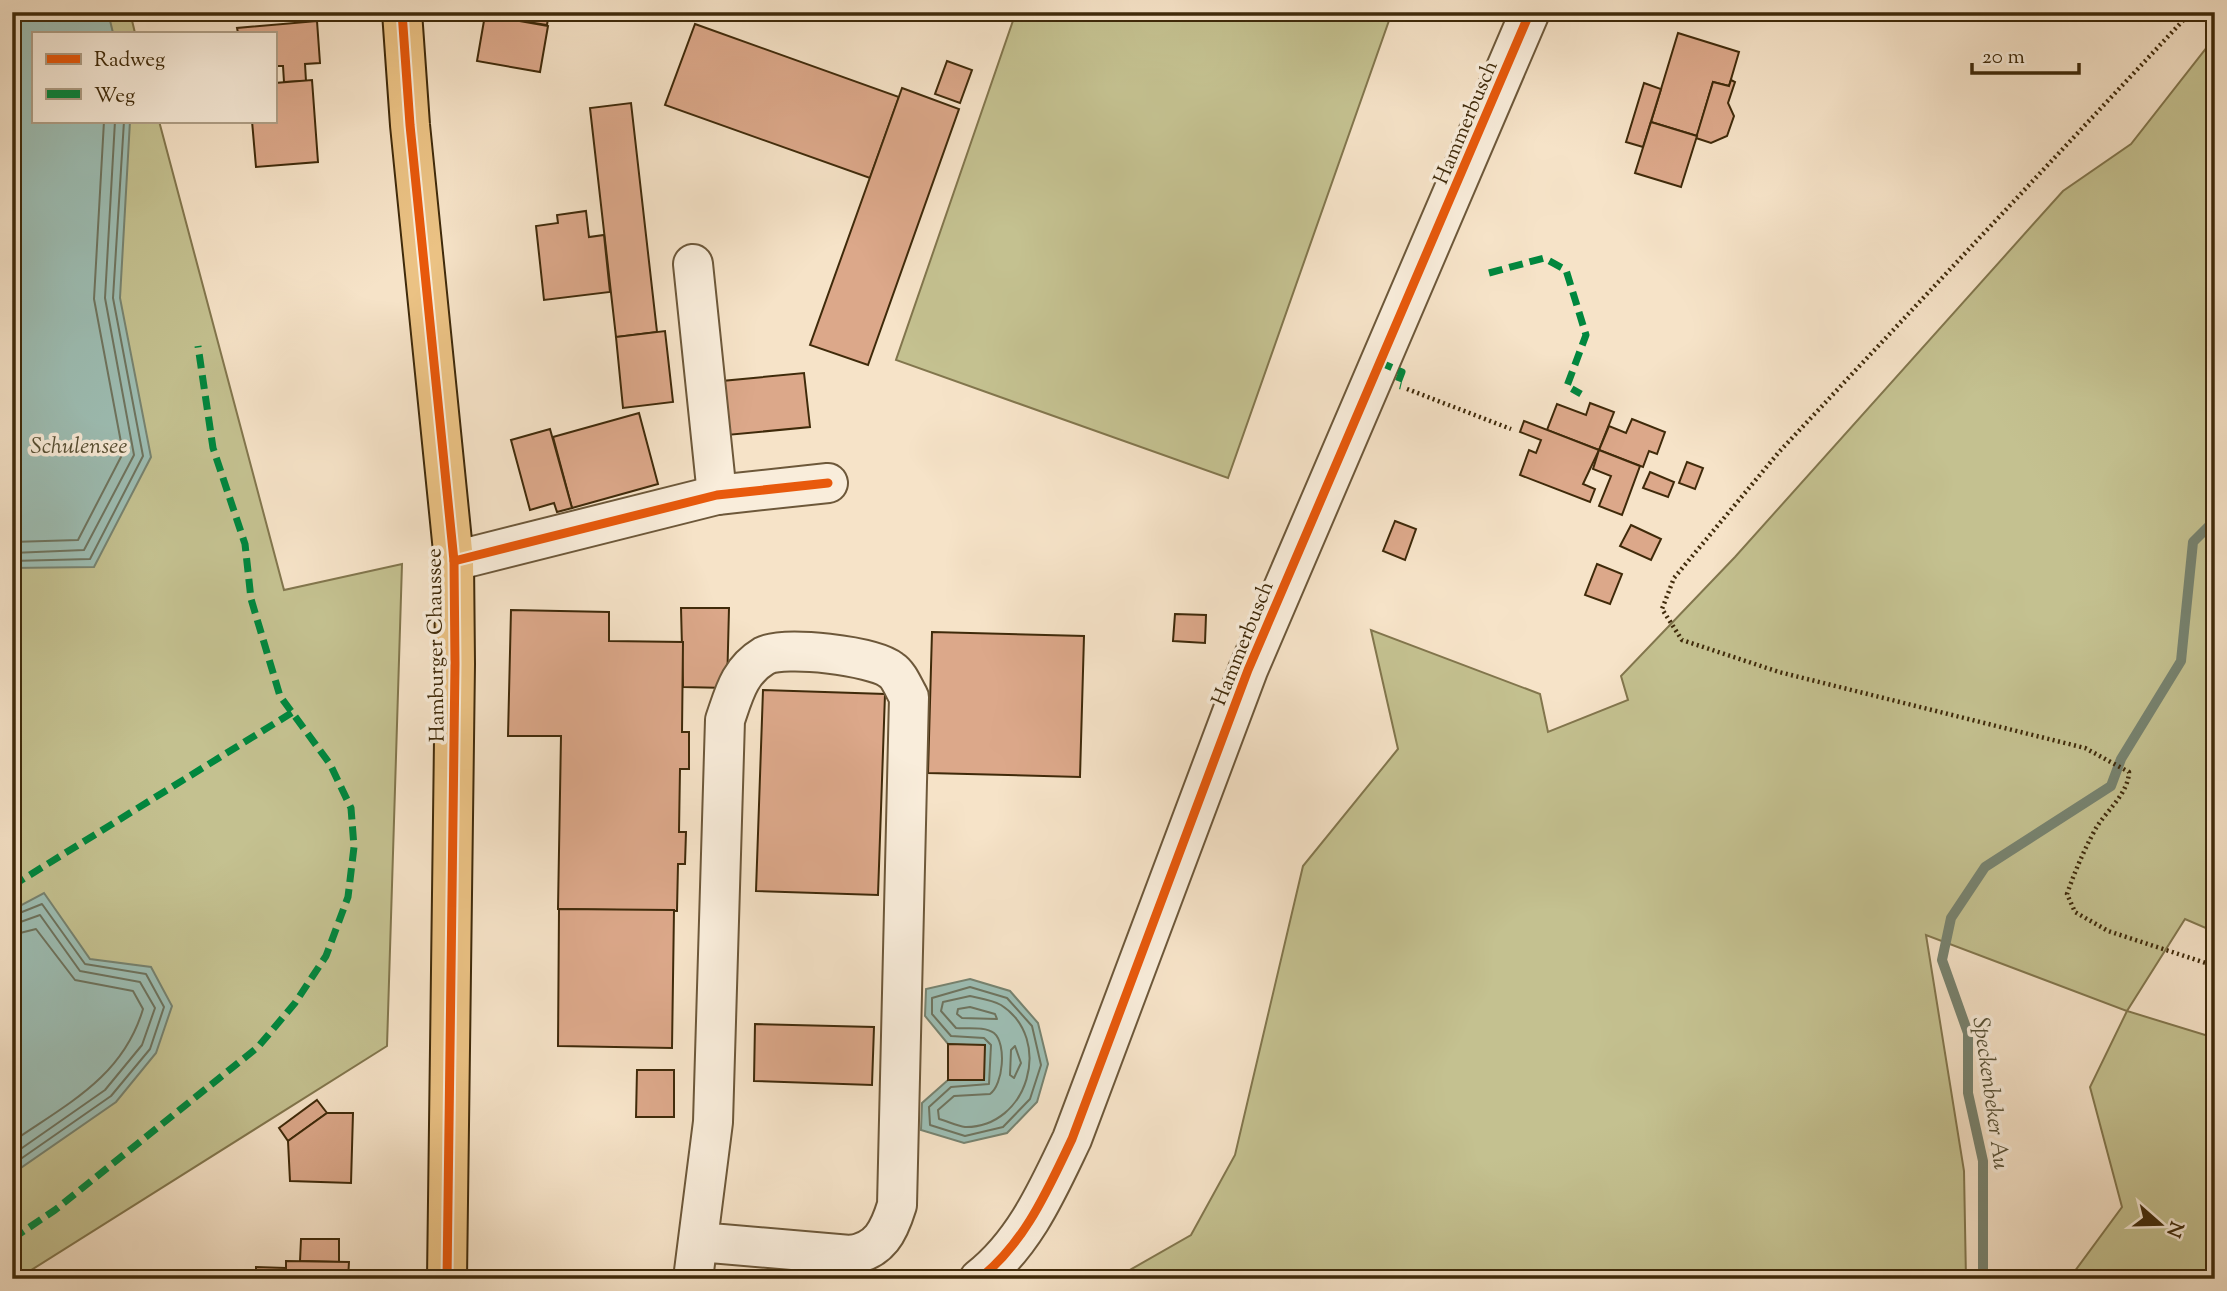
<svg xmlns="http://www.w3.org/2000/svg" width="2227" height="1291" font-family="'Sorts Mill Goudy',serif">
	<style>
		.green { fill: #c4c190; stroke: #82764d; stroke-width: 2 }
		.water { fill: #9dbeb4; stroke: #778370; stroke-width: 2 }
		.lines { fill: none; stroke-linecap: round; stroke-linejoin: round }
		.shore { stroke: #6e745f; stroke-width: 2 }
		.stream { stroke: #778370; stroke-width: 10 }
		.building { fill: #dca88a; stroke: #3f2a0a; stroke-width: 2 }
		.minor-casing { stroke: #6d583a; stroke-width: 42 }
		.major-casing { stroke: #3f2a0a; stroke-width: 42 }
		.path { stroke: #3f2a0a; stroke-width: 4.5; stroke-dasharray: 2 3.5; stroke-linecap: butt }
		.minor { stroke: #f9eddb; stroke-width: 38 }
		.major { stroke: #ebc284; stroke-width: 38 }
		.quiet { stroke: #00873e; stroke-width: 7; stroke-dasharray: 14 7; stroke-linecap: butt }
		.cycleway-casing { stroke: #f9eddb; stroke-width: 13 }
		.cycleway { stroke: #e8590c; stroke-width: 9 }
		.labels { text-anchor: middle; stroke-width: 7; stroke-linejoin: round; paint-order: stroke }
		.street-label { font-size: 21px; fill: #3f2a0a; stroke: #f9eddb }
		.water-label { font-size: 23px; font-style: italic; fill: #564f34; stroke: #f9eddb }
	</style>
	<rect width="100%" height="100%" fill="#f6e3c8"/>
	<filter id="stains"><feTurbulence type="fractalNoise" baseFrequency=".00286" numOctaves="4"/><feColorMatrix values="0 0 0 0 .2 0 0 0 0 .09 0 0 0 0 .02 0 0 0 .5 -.17"/></filter>
	<radialGradient id="worn" r=".72"><stop offset=".6" stop-color="#630" stop-opacity="0"/><stop offset="1" stop-color="#630" stop-opacity=".3"/></radialGradient>
	<g class="green">
		<polygon points="12,12 130,12 135,33 33,33 33,121 159,121 284,590 402,564 387,1046 17,1279 12,1279"/>
		<polygon points="1016,12 1392,12 1228,478 896,360"/>
		<polygon points="2215,37 2215,932 2185,919 2127,1011 2215,1038 2215,1279 2069,1279 2122,1207 2090,1087 2127,1011 1926,935 1964,1171 1966,1279 1114,1279 1191,1235 1235,1155 1303,866 1398,749 1371,630 1540,694 1548,732 1628,700 1621,676 1735,557 2063,191 2131,144"/>
	</g>
	<g class="water">
		<polygon points="12,12 108,12 113,33 33,33 33,121 130,121 120,298 151,457 94,567 12,568"/>
		<polygon points="44,893 90,959 151,967 172,1006 156,1053 116,1102 12,1174 12,910"/>
		<polygon points="970,979 1010,991 1038,1023 1048,1064 1037,1102 1007,1133 964,1143 921,1130 922,1103 948,1080 983,1080 984,1046 948,1044 925,1016 926,989"/>
	</g>
	<g class="lines">
		<g class="shore">
			<polyline points="12,542 78,540 123,453 94,299 104,121"/>
			<polyline points="12,553 84,550 134,455 105,298 115,121"/>
			<polyline points="12,561 90,559 143,456 113,298 124,121"/>
			<polyline points="12,916 42,904 85,964 146,974 164,1007 150,1049 111,1096 12,1165"/>
			<polyline points="12,925 40,915 80,971 140,982 155,1008 142,1045 105,1090 12,1155"/>
			<path d="M12,935l24,-6 39,51 58,11 10,18c-20,68 -76,95 -131,133"/>
			<polygon points="970,987 1007,998 1032,1026 1041,1065 1030,1099 1003,1127 965,1136 930,1125 929,1107 951,1087 989,1084 991,1045 984,1038 951,1036 932,1014 932,998"/>
			<path d="M970,996c9,2 23,4 31,9 53,34 27,123 -36,122 -8,-1 -18,-6 -26,-8l-1,-9 16,-14 36,-2c13,-9 17,-50 4,-61 -9,-7 -27,-4 -38,-5l-15,-17 2,-9z"/>
			<polygon points="970,1007 995,1014 997,1019 962,1018 957,1014 958,1009"/>
			<polygon points="1015,1046 1021,1063 1014,1078 1010,1075 1011,1050"/>
		</g>
		<polyline class="stream" points="1983,1279 1983,1161 1968,1093 1968,1033 1942,960 1951,918 1985,867 2111,786 2121,759 2181,661 2193,542 2215,520"/>
	</g>
	<g class="building">
		<polygon points="503,12 549,12 547,25 502,18"/>
		<polygon points="485,15 548,26 540,72 477,61"/>
		<polygon points="317,21 320,63 305,64 306,81 284,82 283,66 275,66 275,33 238,33 237,28"/>
		<polygon points="695,24 899,97 870,178 665,105"/>
		<polygon points="1678,33 1739,52 1729,86 1713,82 1697,136 1651,122"/>
		<polygon points="947,61 972,70 960,103 935,94"/>
		<polygon points="312,80 318,162 256,167 252,121 275,121 275,83"/>
		<polygon points="1731,80 1735,82 1728,103 1734,116 1727,136 1711,143 1696,138 1713,82 1729,86"/>
		<polygon points="1644,83 1661,89 1643,147 1626,142"/>
		<polygon points="902,88 959,109 868,365 810,345"/>
		<polygon points="631,103 657,332 616,337 590,108"/>
		<polygon points="1651,122 1697,136 1681,187 1635,173"/>
		<polygon points="586,211 589,237 604,235 610,292 544,300 536,226 558,223 557,215"/>
		<polygon points="665,331 673,402 623,408 616,337"/>
		<polygon points="804,373 810,427 727,435 722,381"/>
		<polygon points="1590,403 1614,412 1599,450 1547,430 1557,404 1586,415"/>
		<polygon points="639,413 658,484 572,508 553,437"/>
		<polygon points="1632,419 1665,432 1657,454 1649,451 1643,467 1599,450 1609,426 1626,433"/>
		<polygon points="1524,421 1599,450 1583,484 1595,489 1590,502 1520,475 1529,450 1536,453 1541,440 1520,432"/>
		<polygon points="550,429 572,508 557,512 554,503 530,510 511,440"/>
		<polygon points="1599,450 1640,466 1622,515 1599,506 1611,476 1593,469"/>
		<polygon points="1687,462 1703,468 1695,489 1679,483"/>
		<polygon points="1650,472 1674,482 1668,497 1643,488"/>
		<polygon points="1395,521 1416,529 1405,560 1383,551"/>
		<polygon points="1631,525 1661,539 1651,560 1620,546"/>
		<polygon points="1597,564 1622,574 1610,604 1585,595"/>
		<polygon points="681,608 729,608 727,688 683,687"/>
		<polygon points="511,610 609,612 609,641 683,642 682,732 689,732 689,769 680,769 679,832 686,832 685,864 678,864 677,911 558,909 561,736 508,736"/>
		<polygon points="1175,614 1206,615 1205,643 1173,641"/>
		<polygon points="932,632 1084,636 1080,777 928,773"/>
		<polygon points="763,690 885,694 878,895 756,891"/>
		<polygon points="559,909 674,910 672,1048 558,1046"/>
		<polygon points="755,1024 874,1027 872,1085 754,1081"/>
		<polygon points="948,1044 985,1045 984,1080 948,1080"/>
		<polygon points="637,1070 674,1070 674,1117 636,1117"/>
		<polygon points="317,1100 327,1113 288,1141 279,1128"/>
		<polygon points="327,1113 353,1113 351,1183 290,1181 288,1141"/>
		<polygon points="301,1239 339,1239 339,1262 300,1261"/>
		<polygon points="286,1261 349,1262 348,1279 256,1279 256,1267 286,1268"/>
	</g>
	<g class="lines">
		<g class="minor-casing">
			<g id="minor">
				<polyline points="693,264 717,495"/>
				<polyline points="454,561 717,495 828,483"/>
				<path d="M693,1279l20,-157 12,-402c9,-26 14,-49 39,-64 20,-11 109,0 127,14 8,5 13,19 18,27l-12,508c-8,26 -17,46 -47,50l-151,-13"/>
				<path d="M979,1279c46,-36 69,-90 93,-140l176,-469 282,-658"/>
			</g>
		</g>
		<g class="major-casing">
			<polyline id="major" points="402,12 410,125 454,561 455,664 447,1279"/>
		</g>
		<g class="path">
			<path d="M2191,12l-412,440 -105,126 -12,31 20,31 97,32 306,76 44,24c-1,22 -22,38 -33,56 -12,22 -21,43 -29,66l8,18 33,19 107,35"/>
			<polyline points="1407,389 1511,429"/>
		</g>
		<use href="#minor" class="minor"/>
		<use href="#major" class="major"/>
		<g class="quiet">
			<polyline points="1489,273 1544,258 1566,270 1586,335 1567,386 1581,394"/>
			<polyline points="1379,362 1402,372 1397,385 1401,386"/>
			<polyline points="12,886 293,712"/>
			<polyline points="12,1239 55,1210 258,1047 295,1003 326,956 348,897 354,847 351,808 330,764 280,696 251,599 245,544 213,448 198,346"/>
		</g>
		<g class="cycleway-casing">
			<g id="cycleway">
				<polyline points="402,12 410,125 454,561 455,664 447,1279"/>
				<polyline points="454,561 717,495 828,483"/>
				<path d="M979,1279c46,-36 69,-90 93,-140l176,-469 282,-658"/>
			</g>
		</g>
		<use href="#cycleway" class="cycleway"/>
	</g>
	<g class="labels">
		<g class="street-label">
			<text transform="translate(1465 122) rotate(-67)" y="7">Hammerbusch</text>
			<text transform="translate(1242 643) rotate(-68)" y="7">Hammerbusch</text>
			<text transform="translate(435 645) rotate(-91)" y="7">Hamburger Chaussee</text>
		</g>
		<g class="water-label">
			<text x="79" y="453">Schulensee</text>
			<text transform="translate(1992 1093) rotate(82)" y="8">Speckenbeker Au</text>
		</g>
	</g>
	<rect width="2227" height="1291" fill="none" stroke="#f6e3c8" stroke-width="42"/>
	<rect x="14" y="14" width="2199" height="1263" fill="none" stroke="#3f2a0a" stroke-width="3.5"/>
	<rect x="21" y="21" width="2185" height="1249" fill="none" stroke="#3f2a0a" stroke-width="2"/>
	<rect x="32" y="32" width="245" height="91" fill="#f9eddb" stroke="#af9f87" stroke-width="2"/>
	<rect x="46" y="54" width="35" height="10" fill="#e8590c" stroke="#af9f87" stroke-width="2"/>
	<text x="94" y="66" font-size="21" fill="#3f2a0a">Radweg</text>
	<rect x="46" y="89" width="35" height="10" fill="#00873e" stroke="#af9f87" stroke-width="2"/>
	<text x="94" y="102" font-size="21" fill="#3f2a0a">Weg</text>
	<g transform="translate(2160 1224) rotate(110)" stroke="#f9eddb" stroke-width="5" paint-order="stroke">
	<path d="M0-5L12 26L0 18L-12 26Z" fill="#3f2a0a"/>
	<text y="-10" font-size="19" font-weight="bold" text-anchor="middle" fill="#3f2a0a">N</text>
	</g>
	<path d="M1972 63v10h107v-10" fill="none" stroke="#3f2a0a" stroke-width="3.5"/>
	<text x="1982" y="63" font-size="21" fill="#3f2a0a" stroke="#f9eddb" stroke-width="5" paint-order="stroke">20 m</text>
	<rect width="100%" height="100%" filter="url(#stains)"/>
	<rect width="100%" height="100%" fill="url(#worn)"/>
</svg>
